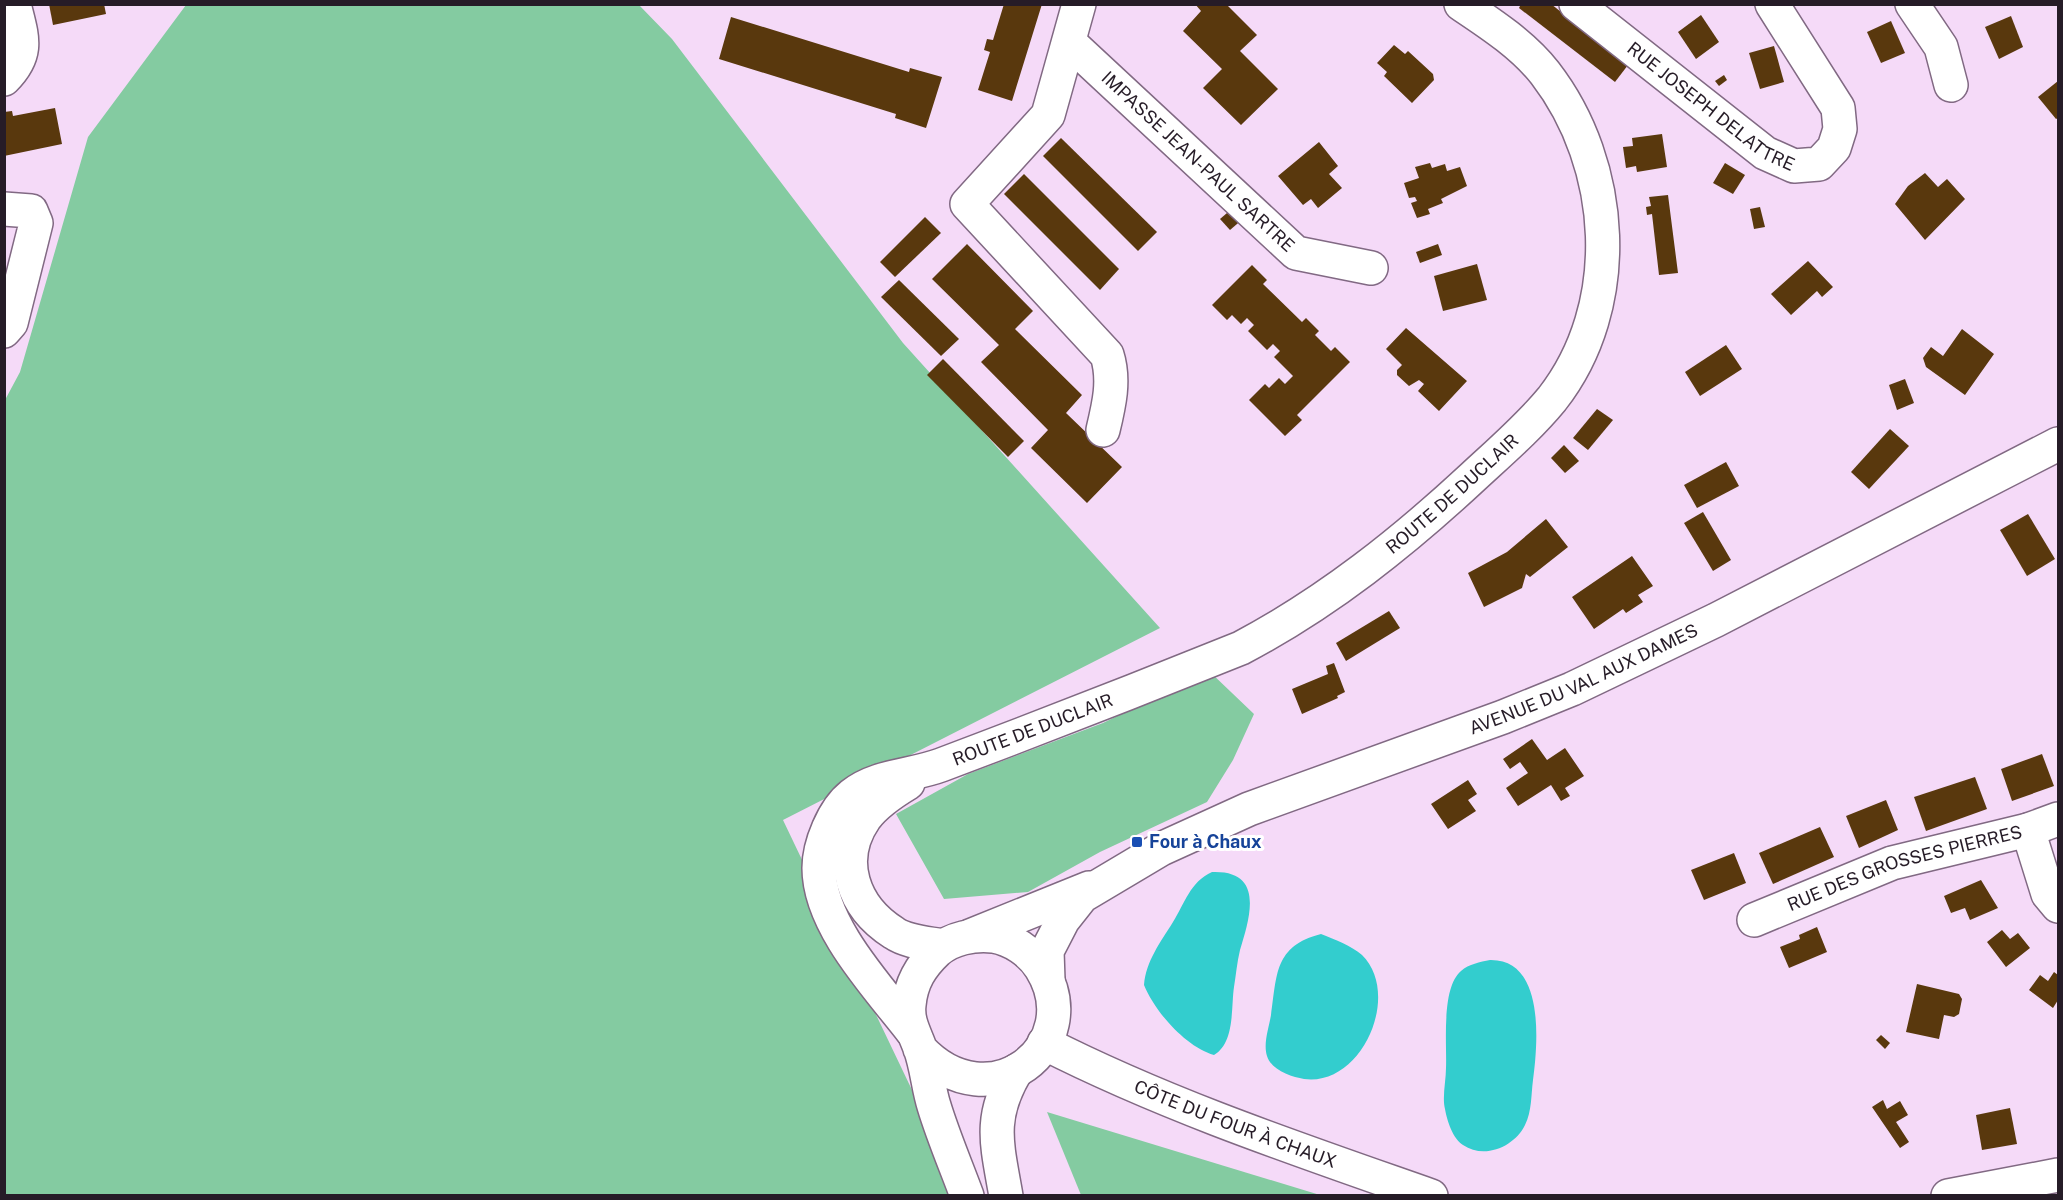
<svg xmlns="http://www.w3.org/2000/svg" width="2063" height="1200" font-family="'Public Sans',sans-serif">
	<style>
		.green { fill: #84cba1 }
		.water { fill: #33cdce }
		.building { fill: #59380d }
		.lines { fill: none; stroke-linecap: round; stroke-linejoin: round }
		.minor-casing { stroke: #816983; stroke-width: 36 }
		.major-casing { stroke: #816983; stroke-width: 36 }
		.minor { stroke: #fff; stroke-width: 33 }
		.major { stroke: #fff; stroke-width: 33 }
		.transit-dot { fill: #1a4fb4; stroke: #fff; stroke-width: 2 }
		.labels { text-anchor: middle; stroke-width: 6; stroke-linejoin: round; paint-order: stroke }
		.street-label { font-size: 18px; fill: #261c27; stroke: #fff }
		.transit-label { font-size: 18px; font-weight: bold; fill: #164399; stroke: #fff; text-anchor: start }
	</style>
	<rect width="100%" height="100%" fill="#f5daf8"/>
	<g class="green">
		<polygon points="186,5 639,5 672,39 903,343 1160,628 783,820 944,1157 954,1195 5,1196 5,400 20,372 88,137"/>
		<polygon points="1209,671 1254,714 1233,760 1207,802 1100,852 1028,892 944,899 896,814 968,774 1103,723"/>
		<polygon points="1047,1112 1320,1195 1081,1195"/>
	</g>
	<g class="water">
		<path d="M1212,872c53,-2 38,45 28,78 -3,12 -4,25 -6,37 -3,20 1,56 -20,68 -28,-8 -59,-43 -70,-70 2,-24 16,-42 29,-63 12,-19 17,-40 39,-50z"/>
		<path d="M1321,934c13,5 31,12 41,21 40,39 0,132 -58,124 -13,-2 -33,-9 -37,-23 -4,-12 2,-29 4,-41 6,-40 3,-69 50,-81z"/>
		<path d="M1490,960c55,-1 48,83 43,120 -2,15 -1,31 -8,45 -10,21 -40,35 -62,20 -10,-6 -16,-24 -18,-36 -3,-12 1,-28 1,-41 1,-24 -5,-80 15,-97 8,-7 19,-9 29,-11z"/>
	</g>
	<g class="building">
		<polygon points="49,4 104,4 106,14 53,25"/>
		<polygon points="1004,4 1042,4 1012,101 978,90 990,52 984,50 987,39 993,40"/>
		<polygon points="1195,4 1226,4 1257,35 1240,51 1278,89 1241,125 1203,88 1222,69 1183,31 1201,11"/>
		<polygon points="1521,4 1551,4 1628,65 1615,82 1519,8"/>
		<polygon points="1701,15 1719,42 1696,59 1678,32"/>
		<polygon points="2011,16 2023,47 1999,59 1985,27"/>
		<polygon points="731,17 909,72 910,68 942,77 926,128 895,118 896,114 719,59"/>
		<polygon points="1891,21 1905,53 1881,63 1867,32"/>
		<polygon points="1394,45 1405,54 1408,51 1433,74 1434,80 1412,103 1384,76 1387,72 1377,63"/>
		<polygon points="1774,46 1784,82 1760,89 1749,53"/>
		<polygon points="1724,75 1727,80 1719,86 1715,81"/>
		<polygon points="2058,81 2058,118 2056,119 2038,97"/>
		<polygon points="55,108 62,144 4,156 4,112 12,111 13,116"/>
		<polygon points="1662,134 1667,167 1637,172 1636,166 1626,168 1623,147 1633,146 1632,138"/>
		<polygon points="1061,138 1157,232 1138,251 1043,156"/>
		<polygon points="1319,142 1338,166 1329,174 1342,188 1318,208 1311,199 1303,205 1278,176"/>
		<polygon points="1430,163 1432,168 1445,164 1447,171 1460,167 1467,186 1441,199 1443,203 1428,209 1430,214 1417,218 1411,203 1417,201 1415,197 1409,198 1404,183 1419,178 1415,167"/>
		<polygon points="1725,163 1745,175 1733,194 1713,183"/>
		<polygon points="1925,173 1938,187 1947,179 1965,199 1925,240 1895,204 1908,186"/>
		<polygon points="1024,174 1119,269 1100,290 1004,194"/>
		<polygon points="1668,195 1678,273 1659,275 1652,214 1647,215 1646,207 1651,206 1649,197"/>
		<polygon points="1234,207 1244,218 1230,230 1220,219"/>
		<polygon points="1760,207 1765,227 1754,229 1750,209"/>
		<polygon points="925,217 941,233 895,277 880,262"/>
		<polygon points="967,244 1033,311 1015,329 1082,395 1066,413 1122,467 1087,503 1031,448 1048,430 981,362 999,345 932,279"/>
		<polygon points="1438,244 1442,255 1420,263 1416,252"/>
		<polygon points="1808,261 1833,287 1822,297 1817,291 1791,315 1771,294"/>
		<polygon points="1477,264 1487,300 1443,311 1434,276"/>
		<polygon points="1252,265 1267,280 1263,284 1302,322 1306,318 1319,331 1315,335 1331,351 1335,347 1350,362 1297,415 1302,420 1285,436 1249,400 1265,384 1269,388 1279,378 1285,384 1293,376 1274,357 1280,351 1273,344 1267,350 1248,331 1254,325 1247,318 1241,324 1232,315 1227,320 1212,305"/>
		<polygon points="899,280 959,339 941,356 881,297"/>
		<polygon points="1406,328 1467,381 1439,411 1418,391 1424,384 1419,380 1409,386 1397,375 1397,370 1402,365 1386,349"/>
		<polygon points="1962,329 1994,354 1965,395 1926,367 1923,358 1931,347 1943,356"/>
		<polygon points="1726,345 1742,369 1700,396 1685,372"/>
		<polygon points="943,359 1024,441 1008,457 927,375"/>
		<polygon points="1905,379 1914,403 1897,410 1889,385"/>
		<polygon points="1597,409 1613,420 1588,450 1573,438"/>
		<polygon points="1890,429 1909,446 1869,489 1851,472"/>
		<polygon points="1564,445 1579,461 1565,473 1551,458"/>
		<polygon points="1726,462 1739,486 1697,508 1684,485"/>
		<polygon points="1703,512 1731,560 1713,571 1684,523"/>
		<polygon points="2028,514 2055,559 2027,576 2000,530"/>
		<polygon points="1546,519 1568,547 1530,577 1526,574 1522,588 1484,607 1468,573 1507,552"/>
		<polygon points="1632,556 1653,586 1638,595 1643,602 1626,613 1623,609 1594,629 1572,597"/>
		<polygon points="1389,611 1400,628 1346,661 1336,643"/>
		<polygon points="1334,663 1345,692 1337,696 1338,698 1302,714 1292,689 1328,674 1326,666"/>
		<polygon points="1532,739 1547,760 1565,748 1584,776 1565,788 1570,796 1561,801 1551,785 1518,806 1506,788 1528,773 1520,762 1510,769 1503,759"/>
		<polygon points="2042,754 2054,786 2012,801 2001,769"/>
		<polygon points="1975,777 1987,809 1926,831 1914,797"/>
		<polygon points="1468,780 1477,794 1468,800 1476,811 1448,829 1431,804"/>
		<polygon points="1886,800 1898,830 1859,848 1846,816"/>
		<polygon points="1820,827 1834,857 1773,884 1759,853"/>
		<polygon points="1734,853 1746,883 1704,900 1691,870"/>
		<polygon points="1981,880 1998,908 1970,920 1965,908 1951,913 1944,896"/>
		<polygon points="1817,927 1827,952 1789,968 1780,947 1800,939 1799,935"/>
		<polygon points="2002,930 2010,939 2018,933 2030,948 2006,967 1987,942"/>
		<polygon points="2054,972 2058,975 2058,1000 2053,1008 2029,990 2040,975 2048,981"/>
		<polygon points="1917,984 1959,994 1962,999 1959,1014 1954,1017 1944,1015 1939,1039 1906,1032"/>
		<polygon points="1881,1035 1890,1043 1885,1049 1876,1040"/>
		<polygon points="1883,1100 1887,1109 1900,1101 1908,1115 1896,1122 1909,1142 1900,1148 1872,1107"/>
		<polygon points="2010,1108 2017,1144 1982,1150 1976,1115"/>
	</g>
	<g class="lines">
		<g class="minor-casing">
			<g id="minor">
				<path d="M1079,4l-31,111 -81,89 140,151c8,25 2,50 -4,75"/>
				<path id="s1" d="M1576,4l189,149 29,13 25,-2 15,-16 6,-19 -2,-21 -66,-104"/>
				<polyline points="1912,4 1941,47 1951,85"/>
				<path id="s2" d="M1069,42l227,211 75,15"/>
				<path d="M4,79c26,-26 18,-42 10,-75"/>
				<polyline points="4,209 31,211 36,223 11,323 4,331"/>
				<path d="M908,783c-15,9 -32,20 -43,35 -29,42 -12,89 29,115 13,9 33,10 49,13"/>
				<polyline points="2028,830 2048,894 2058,906"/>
				<path id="s3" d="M1754,920l138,-57 136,-33 30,-11"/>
				<path id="s4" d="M912,1031c-33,-43 -93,-105 -93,-163 0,-23 14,-58 33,-73 25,-20 60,-19 89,-30 101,-38 201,-77 300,-117 87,-46 162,-106 233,-172 27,-25 55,-49 78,-77 73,-93 64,-234 -7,-326 -22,-28 -54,-49 -84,-69"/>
				<path id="s5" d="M1044,1043c124,63 256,107 387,153"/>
				<polyline points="1948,1196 2058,1175"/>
			</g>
		</g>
		<g class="major-casing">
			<g id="major">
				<polyline points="970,936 1089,888"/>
				<path id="s6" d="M1048,980l-1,-29 16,-31 19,-24 79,-47 88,-40 254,-92 69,-28 144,-69 342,-176"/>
				<path d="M920,1049c70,75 169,-4 121,-81 -10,-16 -29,-29 -48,-32 -19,-2 -41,2 -56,15 -16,15 -26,31 -28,54 -2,16 6,29 11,43 7,19 8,39 14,58 9,30 22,60 33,90"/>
				<path d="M1006,1196c-9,-52 -18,-78 10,-125"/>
			</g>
		</g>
		<use href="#minor" class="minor"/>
		<use href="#major" class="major"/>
	</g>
	<rect class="transit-dot" x="1131" y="836" width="12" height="12" rx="3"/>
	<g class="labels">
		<g class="street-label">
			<text dy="6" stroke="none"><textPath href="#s1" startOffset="170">RUE JOSEPH DELATTRE</textPath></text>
			<text dy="6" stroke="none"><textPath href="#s2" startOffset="176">IMPASSE JEAN-PAUL SARTRE</textPath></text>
			<text dy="6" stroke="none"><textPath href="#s4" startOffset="952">ROUTE DE DUCLAIR</textPath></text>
			<text dy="6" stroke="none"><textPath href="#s6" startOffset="642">AVENUE DU VAL AUX DAMES</textPath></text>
			<text dy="6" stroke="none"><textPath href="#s4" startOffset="466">ROUTE DE DUCLAIR</textPath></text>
			<text dy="6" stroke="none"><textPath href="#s3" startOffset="160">RUE DES GROSSES PIERRES</textPath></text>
			<text dy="6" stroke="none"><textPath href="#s5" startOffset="208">CÔTE DU FOUR À CHAUX</textPath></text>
		</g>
		<g class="transit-label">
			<text x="1149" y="848">Four à Chaux</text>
		</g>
	</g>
	<rect width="2063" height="1200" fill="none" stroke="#261c27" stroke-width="12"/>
</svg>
